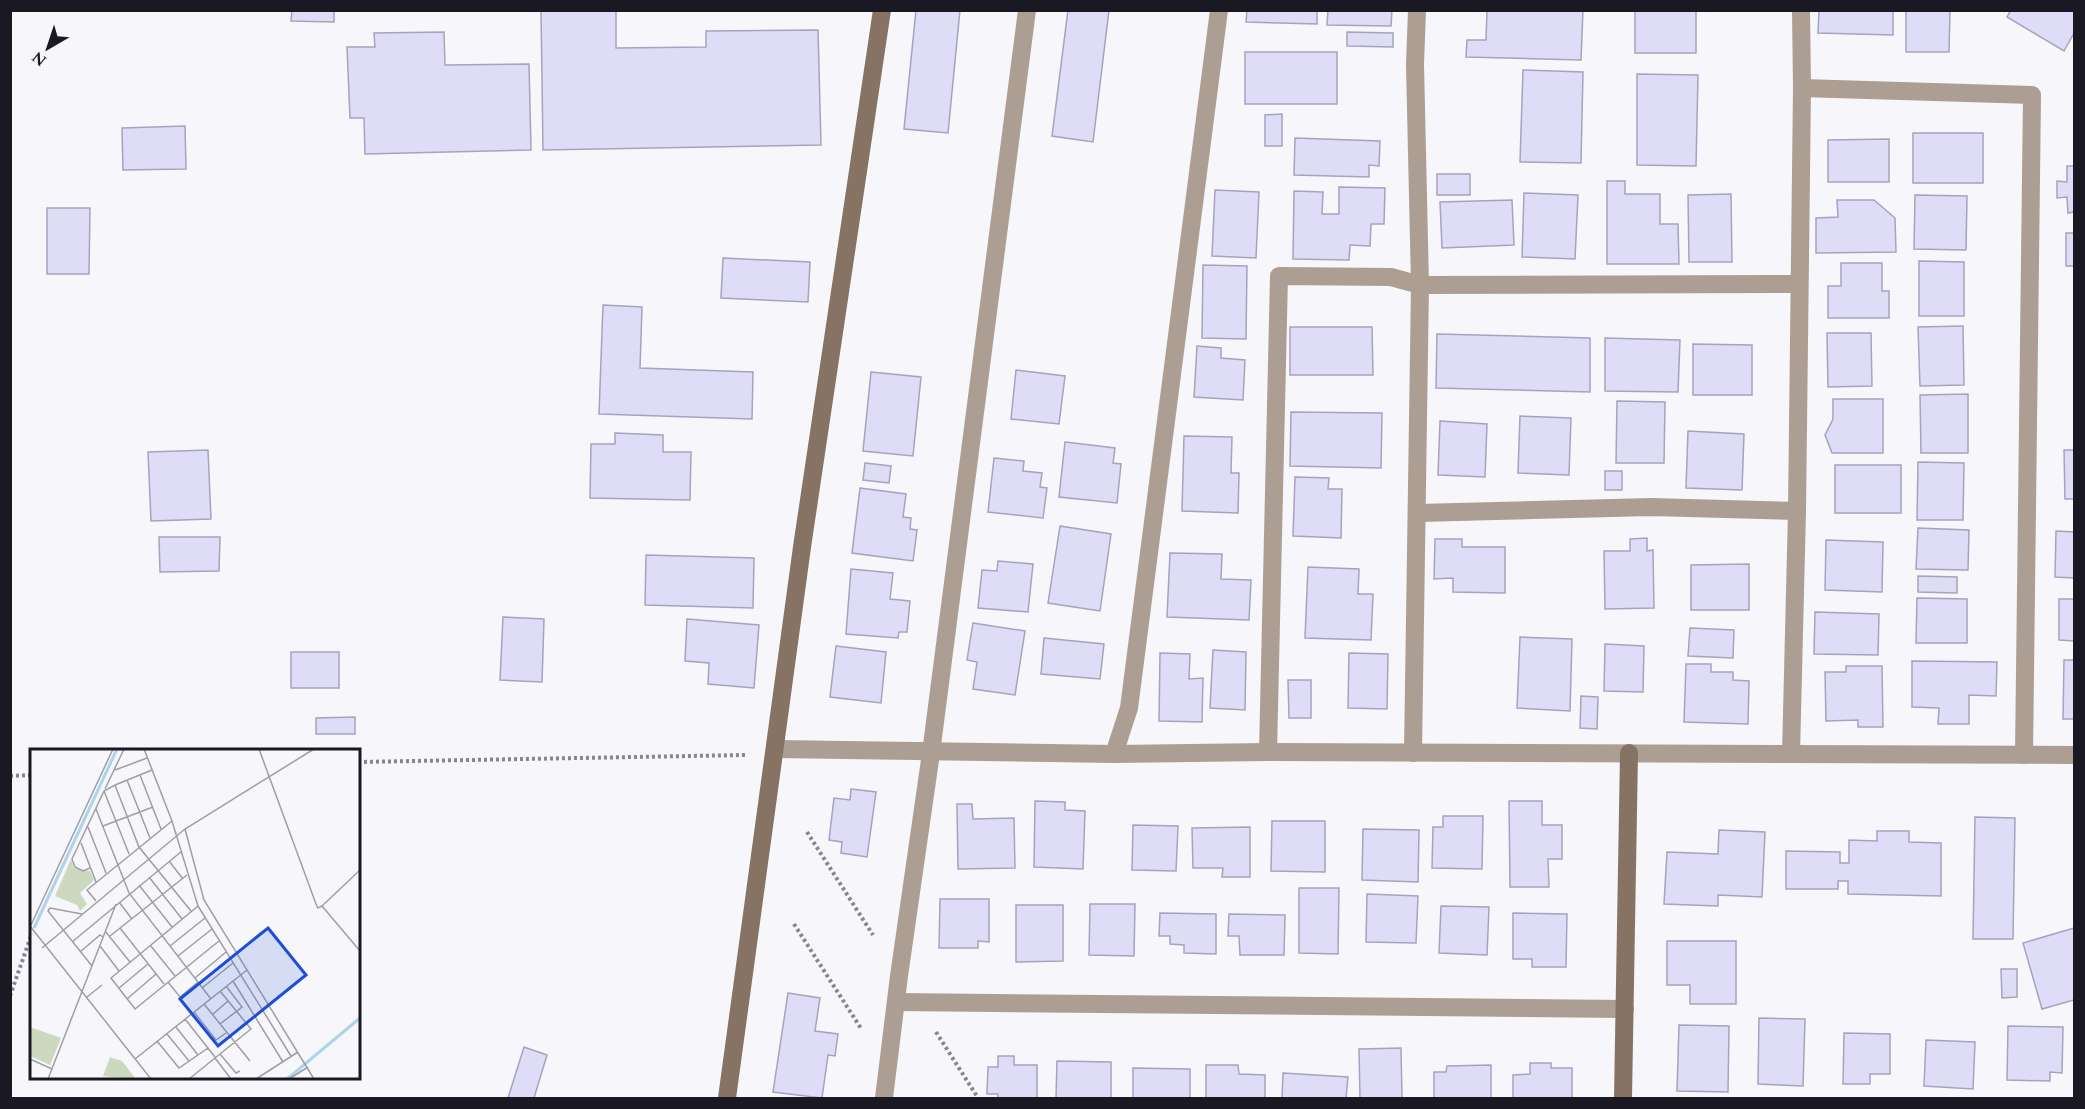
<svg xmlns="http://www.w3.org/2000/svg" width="2085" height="1109" font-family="Spectral,serif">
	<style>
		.building { fill: #dfdcf8; stroke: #a6a3bd; stroke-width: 1.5 }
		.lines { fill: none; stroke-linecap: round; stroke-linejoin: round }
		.path { stroke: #85858c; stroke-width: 4; stroke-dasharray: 3 3; stroke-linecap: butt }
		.street { stroke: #ac9e92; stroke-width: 18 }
		.secondary { stroke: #877363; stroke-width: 18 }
		.inset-river { fill: none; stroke: #aed4ea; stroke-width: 3 }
		.inset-road { fill: none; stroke: #9e9ea5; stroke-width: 1.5 }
		.view { fill: #1d4ed8; fill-opacity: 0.15; stroke: #1d4ed8; stroke-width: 3 }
		.inset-edge { fill: none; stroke: #1a1923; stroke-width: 3 }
	</style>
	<rect width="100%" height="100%" fill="#f6f6fb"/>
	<g class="building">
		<polygon points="292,10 334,10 334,22 291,21"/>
		<polygon points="541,10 616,10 616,48 706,47 706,31 818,30 821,145 543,150"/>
		<polygon points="916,10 960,10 948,133 904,129"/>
		<polygon points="1068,10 1109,10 1093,142 1052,136"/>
		<polygon points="1247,10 1317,10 1317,24 1246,22"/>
		<polygon points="1328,10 1392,10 1391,26 1327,25"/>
		<polygon points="1487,10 1583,10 1581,60 1466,57 1467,40 1486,40"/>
		<rect x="1635" y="10" width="61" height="43"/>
		<polygon points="1819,10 1893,10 1893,35 1818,33"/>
		<polygon points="1906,10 1950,10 1949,52 1906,52"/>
		<polygon points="2011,10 2074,10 2074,33 2064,51 2007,17"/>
		<polygon points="444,32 445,65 529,64 531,150 365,154 364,118 350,118 347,47 375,47 374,33"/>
		<polygon points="1347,32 1393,33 1393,47 1347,46"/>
		<rect x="1245" y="52" width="92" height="52"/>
		<polygon points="1523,70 1583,72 1581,163 1520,162"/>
		<polygon points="1637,74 1698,75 1696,166 1637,165"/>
		<polygon points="1282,114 1282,146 1265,146 1265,115"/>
		<polygon points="185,126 186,169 123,170 122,128"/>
		<rect x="1913" y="133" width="70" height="50"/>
		<polygon points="1295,138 1380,141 1379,166 1369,165 1369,177 1294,175"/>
		<polygon points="1889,139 1889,182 1828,182 1828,140"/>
		<polygon points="2067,166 2074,166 2074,212 2068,213 2067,197 2057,198 2057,181 2067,182"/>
		<rect x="1437" y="174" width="33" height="21"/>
		<polygon points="1607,181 1625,181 1625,194 1660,194 1660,224 1678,224 1679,264 1607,264"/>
		<polygon points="1339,187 1385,188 1384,224 1371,224 1370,246 1350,245 1349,260 1293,259 1294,191 1323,192 1322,214 1339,214"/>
		<polygon points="1215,190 1259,192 1256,258 1212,256"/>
		<polygon points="1524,193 1578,195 1575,259 1522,257"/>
		<polygon points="1731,194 1732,262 1689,262 1688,195"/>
		<polygon points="1915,195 1967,196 1966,250 1914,249"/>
		<polygon points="1512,200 1514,245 1442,248 1440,202"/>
		<polygon points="1837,200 1874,200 1895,218 1896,252 1816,253 1816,218 1838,217"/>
		<polygon points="47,208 90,208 89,274 47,274"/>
		<rect x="2066" y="233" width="8" height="33"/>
		<polygon points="723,258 810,262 808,302 721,298"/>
		<polygon points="1919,261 1964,262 1964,316 1919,316"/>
		<polygon points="1841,263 1882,263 1882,291 1889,291 1889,318 1828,318 1828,286 1841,286"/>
		<polygon points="1203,265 1247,266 1246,339 1202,338"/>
		<polygon points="603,305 642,307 640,368 753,372 752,419 599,414"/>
		<polygon points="1963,326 1964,385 1920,386 1918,327"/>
		<polygon points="1290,327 1372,327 1373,375 1290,375"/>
		<polygon points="1827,333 1871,333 1872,386 1828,387"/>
		<polygon points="1437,334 1590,338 1590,392 1436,388"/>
		<polygon points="1605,338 1680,340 1678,392 1605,391"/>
		<polygon points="1693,344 1752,345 1752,395 1693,395"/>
		<polygon points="1197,346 1221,348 1221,358 1245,360 1243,400 1194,397"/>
		<polygon points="1016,370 1065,376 1059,424 1011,419"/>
		<polygon points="871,372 921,377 913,456 863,451"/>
		<polygon points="1968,394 1968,453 1921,453 1920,395"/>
		<polygon points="1833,399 1883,399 1883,453 1832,453 1825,435 1833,419"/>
		<polygon points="1617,401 1665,402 1664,463 1616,463"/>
		<polygon points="1291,412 1382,413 1381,468 1290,466"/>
		<polygon points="1520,416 1571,418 1569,475 1518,473"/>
		<polygon points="1440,421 1487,424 1485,477 1438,475"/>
		<polygon points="1688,431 1744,434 1742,490 1686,488"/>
		<polygon points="615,433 663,435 663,452 691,452 690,500 590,498 591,444 615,444"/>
		<polygon points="1184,436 1232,437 1231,473 1239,473 1238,513 1182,511"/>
		<polygon points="1065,442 1115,448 1113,463 1121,464 1117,503 1059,497"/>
		<polygon points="208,450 211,519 151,521 148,452"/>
		<polygon points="2064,450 2074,450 2074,499 2065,499"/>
		<polygon points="994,458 1024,461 1023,471 1042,473 1040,487 1047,488 1043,518 988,512"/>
		<polygon points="1918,462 1964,463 1963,520 1917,520"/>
		<polygon points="865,463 891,466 889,483 863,480"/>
		<rect x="1835" y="465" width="66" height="48"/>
		<rect x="1605" y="471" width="17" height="19"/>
		<polygon points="1295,477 1329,478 1328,489 1342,489 1341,538 1293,536"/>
		<polygon points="860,488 906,494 903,517 911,518 910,529 917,530 913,561 852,553"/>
		<polygon points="1060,526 1111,534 1100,611 1048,603"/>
		<polygon points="1918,528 1969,530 1968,570 1916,569"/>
		<polygon points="2056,531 2074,532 2074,578 2055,577"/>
		<polygon points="159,537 220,537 219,571 160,572"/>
		<polygon points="1647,538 1647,551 1653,550 1654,608 1605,609 1604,551 1630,551 1630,539"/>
		<polygon points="1435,539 1462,539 1462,547 1505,547 1505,593 1453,592 1453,578 1434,579"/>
		<polygon points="1826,540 1883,542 1882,592 1825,590"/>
		<polygon points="1170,553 1222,554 1221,579 1251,580 1249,620 1167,617"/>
		<polygon points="646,555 754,558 753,608 645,605"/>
		<polygon points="998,561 1033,564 1028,612 978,608 982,570 997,571"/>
		<polygon points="1749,564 1749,610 1691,610 1691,565"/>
		<polygon points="1308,567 1359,569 1358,594 1373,594 1371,640 1305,638"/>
		<polygon points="851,569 893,573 890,599 910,601 907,632 899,632 898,638 846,634"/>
		<polygon points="1918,576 1957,577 1957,593 1918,592"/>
		<polygon points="1917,598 1967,599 1967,643 1916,643"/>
		<polygon points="2059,599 2074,599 2074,641 2059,640"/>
		<polygon points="1815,612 1879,614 1878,655 1814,654"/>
		<polygon points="503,617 544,619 542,682 500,680"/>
		<polygon points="687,619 759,625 754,688 708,684 709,663 685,661"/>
		<polygon points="973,623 1025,631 1015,695 973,689 977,662 967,660"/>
		<polygon points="1690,628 1734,630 1733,658 1688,656"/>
		<polygon points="1520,637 1572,639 1570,711 1517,708"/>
		<polygon points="1044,638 1104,644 1100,679 1041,674"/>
		<polygon points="1605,644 1644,646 1643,692 1604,691"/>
		<polygon points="836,646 886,652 881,703 830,697"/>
		<polygon points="1213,650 1246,652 1245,710 1210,708"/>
		<rect x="291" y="652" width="48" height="36"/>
		<polygon points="1160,653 1190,654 1189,679 1203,678 1202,722 1159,721"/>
		<polygon points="1349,653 1388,654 1387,709 1348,708"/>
		<polygon points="2064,660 2074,660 2074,719 2063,719"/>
		<polygon points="1912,661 1997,662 1996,696 1969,695 1969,724 1938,724 1939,708 1912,707"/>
		<polygon points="1686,664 1711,664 1711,672 1733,672 1733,680 1749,681 1748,724 1684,722"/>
		<polygon points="1846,666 1882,666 1883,727 1858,727 1858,720 1826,721 1825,672 1846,672"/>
		<polygon points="1288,680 1311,680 1311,718 1289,718"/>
		<polygon points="1581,696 1598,697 1597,729 1580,728"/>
		<polygon points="355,717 355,734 316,734 316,718"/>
		<polygon points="851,789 876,792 867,857 841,853 842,842 829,840 834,798 850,800"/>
		<polygon points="1035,801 1065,802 1065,810 1085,811 1083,869 1034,867"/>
		<polygon points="1509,801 1542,801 1542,825 1562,825 1562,859 1548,859 1549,887 1510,887"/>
		<polygon points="957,804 972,804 973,819 1014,818 1015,868 958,869"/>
		<polygon points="1443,816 1483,816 1482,869 1432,868 1433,827 1443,827"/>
		<polygon points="1975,817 2015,818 2013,939 1973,939"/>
		<polygon points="1272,821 1325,821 1325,872 1271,871"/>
		<polygon points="1133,825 1178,826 1176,871 1132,870"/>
		<polygon points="1250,827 1250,877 1222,877 1223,868 1193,868 1192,828"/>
		<polygon points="1363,829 1419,830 1418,882 1362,880"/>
		<polygon points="1719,830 1765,832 1762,897 1718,895 1718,906 1664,904 1667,852 1718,854"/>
		<polygon points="1877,831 1909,831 1909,842 1941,843 1941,896 1848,894 1848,881 1838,881 1838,889 1786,889 1786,851 1840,852 1840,863 1849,863 1849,840 1877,841"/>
		<polygon points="1299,888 1339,888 1338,954 1299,953"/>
		<polygon points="1367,894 1418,896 1416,943 1366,942"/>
		<polygon points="940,899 989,899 989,942 978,941 978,948 939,948"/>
		<polygon points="1090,904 1135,904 1134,956 1089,955"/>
		<polygon points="1016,905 1063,905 1063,961 1016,962"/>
		<polygon points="1441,906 1489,907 1487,955 1439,953"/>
		<polygon points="1160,913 1216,914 1216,954 1184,953 1184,945 1170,944 1170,936 1159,936"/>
		<polygon points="1513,913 1567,914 1566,967 1532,967 1532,959 1513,959"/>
		<polygon points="1229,914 1285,915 1284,955 1240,955 1239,936 1228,936"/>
		<polygon points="2074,928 2074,1000 2042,1009 2023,943"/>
		<polygon points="1667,941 1736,941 1736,1004 1690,1004 1690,985 1667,985"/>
		<polygon points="2001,969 2017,969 2017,997 2002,998"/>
		<polygon points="788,993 820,998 815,1031 838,1034 835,1056 828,1055 822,1098 773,1092"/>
		<polygon points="1759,1018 1805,1019 1803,1086 1758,1084"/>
		<polygon points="1679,1025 1729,1026 1728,1092 1677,1091"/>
		<polygon points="2008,1026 2063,1027 2062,1073 2050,1072 2050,1081 2007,1080"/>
		<polygon points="1844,1033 1890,1034 1890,1074 1870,1074 1870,1084 1843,1084"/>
		<polygon points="1926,1040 1975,1042 1973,1089 1924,1086"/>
		<polygon points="524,1047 547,1055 534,1098 508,1098"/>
		<polygon points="1401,1048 1402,1098 1360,1098 1359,1049"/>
		<polygon points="998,1056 1014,1056 1014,1065 1037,1065 1037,1098 998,1098 998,1094 987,1094 988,1067 998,1067"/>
		<polygon points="1057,1061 1111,1062 1111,1098 1056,1098"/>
		<polygon points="1530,1063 1551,1063 1551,1068 1572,1068 1572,1098 1513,1098 1513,1075 1530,1074"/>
		<polygon points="1206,1065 1238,1065 1239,1074 1265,1075 1265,1098 1206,1098"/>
		<polygon points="1491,1065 1491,1098 1434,1098 1434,1072 1446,1072 1447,1066"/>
		<polygon points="1133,1068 1190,1069 1190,1098 1133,1098"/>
		<polygon points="1283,1073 1348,1077 1346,1098 1282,1098"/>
	</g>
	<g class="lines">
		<g class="path">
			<polyline points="358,762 745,755"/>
			<polyline points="10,776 32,775"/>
			<polyline points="807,832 873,935"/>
			<polyline points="794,924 862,1030"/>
			<polyline points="10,996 32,933"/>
			<polyline points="936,1032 978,1098"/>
		</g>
		<g class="street">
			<polyline points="1802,88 2032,95 2024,755"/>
			<polyline points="1418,513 1651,507 1797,511"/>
			<polyline points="776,749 1114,754 1268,752 2074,755"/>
			<polyline points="1268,752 1279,276 1391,277 1420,285 1799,284"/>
			<polyline points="1413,753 1420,285 1415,64 1417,10"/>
			<polyline points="1114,754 1129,708 1219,10"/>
			<polyline points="1791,754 1797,511 1802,88 1801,10"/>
			<polyline points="896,1002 1625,1009"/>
			<polyline points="884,1098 899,976 931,753 1027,10"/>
		</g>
		<g class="secondary">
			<polyline points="727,1098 802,547 882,10"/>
			<polyline points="1623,1098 1629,753"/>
		</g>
	</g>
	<g transform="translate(30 749)">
		<rect width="330" height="330" fill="#f6f6fb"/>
		<path d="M41,110l3,9 16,3 4,9 -14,13 7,11 -7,7 -3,-6 -22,-9zM0,278l31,11 -11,27 -20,-9zM80,308l12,4 14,18 -33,-3z" fill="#cdd9bf"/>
		<path class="inset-river" d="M4,179l83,-179M257,330l73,-61"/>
		<path class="inset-road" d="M114,0l28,72M229,0l57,155 2,4 4,-2 38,45M85,21l32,-12M110,26l21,54M97,31l23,58M85,36l37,-15M75,40l19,-40M74,42l25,63M66,60l33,84 82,106M73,77l50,-19M58,78l18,46M155,80l19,71 110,179M51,94l15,39M139,112l14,18M60,119l-7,3 -8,-4 -3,-8 32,-68 11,-6 24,62 52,64M119,128l33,42M109,136l33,42M66,152l-9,-11 85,-69 26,85 -87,72 24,31 84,-68M89,153l13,17M168,157l93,150M292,157l38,-36M52,165l-32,-6 -2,3 44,55M1,176l82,-176M0,177l121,153M90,179l44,56M75,182l25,31M80,187l77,-61M42,193l110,-91M120,196l25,31M70,197l19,25M140,197l35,-28M12,199l143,-119 129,-80M50,203l20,-17 3,2M148,207l34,-27M165,229l31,-26M203,232l50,81M138,233l12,15 18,-15M89,239l29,-24M172,239l31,-25M57,248l15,-12M97,250l29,-25M174,255l46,57M164,263l22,28 10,-7M182,266l16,-14M155,270l30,38M190,275l22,-17 -16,-21M146,278l22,28M137,285l22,27M127,292l22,27 29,-20M190,305l16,19 4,-2M185,309l16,21M0,310l22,10M105,310l112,-89M18,330l68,-175M159,330l62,-50 -31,-38M226,330l42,-27M259,330l19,-12"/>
		<path class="view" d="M238,179l38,47 -88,71 -38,-47z"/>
		<rect width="330" height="330" class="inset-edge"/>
	</g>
	<rect width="2085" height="1109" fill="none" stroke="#1a1923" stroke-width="24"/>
	<g transform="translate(48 48) rotate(219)" stroke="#f6f6fb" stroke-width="4.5" paint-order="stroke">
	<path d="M0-4.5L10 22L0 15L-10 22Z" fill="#1a1923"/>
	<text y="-9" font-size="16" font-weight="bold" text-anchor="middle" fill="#1a1923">N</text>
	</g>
</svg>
